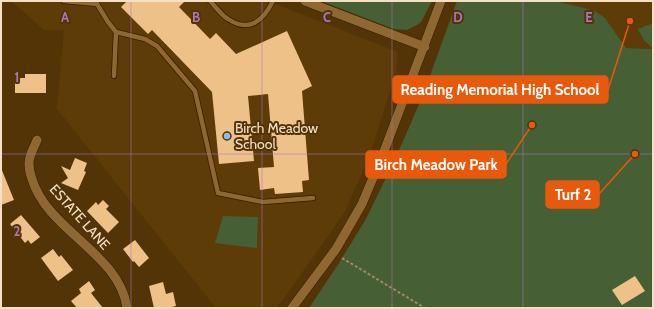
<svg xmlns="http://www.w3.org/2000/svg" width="654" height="309" font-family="Cabin,sans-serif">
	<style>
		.built { fill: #5d3c07 }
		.green { fill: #475f34 }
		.building { fill: #eec189 }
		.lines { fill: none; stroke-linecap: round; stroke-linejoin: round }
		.service-casing { stroke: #321e01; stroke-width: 6 }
		.minor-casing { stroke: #321e01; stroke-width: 10 }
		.path { stroke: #a18762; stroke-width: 2; stroke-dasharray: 3 2; stroke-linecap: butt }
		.service { stroke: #8f6730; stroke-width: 4.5 }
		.minor { stroke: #8f6730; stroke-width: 9 }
		.grid { fill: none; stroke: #ac74c1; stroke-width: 1; stroke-opacity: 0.55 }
		.poi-dot { fill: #84bcfb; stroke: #523407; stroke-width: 1.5 }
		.labels { text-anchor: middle; stroke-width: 4; stroke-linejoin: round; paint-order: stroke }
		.poi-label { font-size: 14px; fill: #f6e0c4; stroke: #523407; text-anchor: start }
		.street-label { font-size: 14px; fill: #f6e0c4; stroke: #523407 }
		.grid-label { font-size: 13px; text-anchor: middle; font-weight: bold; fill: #ac74c1; stroke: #523407; stroke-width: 4; stroke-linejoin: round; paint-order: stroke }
		.leader { fill: none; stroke: #e8590c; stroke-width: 1.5 }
		.callout-dot { fill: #e8590c; stroke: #523407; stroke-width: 1.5 }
		.callout { fill: #e8590c; stroke: #e8590c; stroke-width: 1.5 }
		.callout-label { font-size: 15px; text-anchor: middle; font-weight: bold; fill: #fff }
	</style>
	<rect width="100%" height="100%" fill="#523407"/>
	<g class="built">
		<polygon points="11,1 268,1 398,52 396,72 369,157 345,212 277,308 216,308 57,109 64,30 44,30"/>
		<polygon points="555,1 653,1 653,49 626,48 605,18 600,15 595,11 581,7"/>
	</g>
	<g class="green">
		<polygon points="321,1 432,1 421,22 417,25 407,30 394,29"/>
		<polygon points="457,1 555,1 581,7 595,11 605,18 626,48 653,49 653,308 309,308 337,266 366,219 397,155 423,95"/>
		<polygon points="653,23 653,46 652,48 644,40 638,29"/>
		<polygon points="223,216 258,217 257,248 215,243"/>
	</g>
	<g class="building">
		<polygon points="127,1 185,1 179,7 210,39 216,33 236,54 287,31 312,86 302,91 309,180 302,181 303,192 275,194 274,188 260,190 258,168 274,167 268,94 248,96 254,161 219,164 212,92 152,30 148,34 121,7"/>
		<polygon points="25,74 46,74 46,93 15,93 15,78 25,78"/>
		<polygon points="75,158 87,163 84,171 86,172 78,190 61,183 68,178 61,166 70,170"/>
		<polygon points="1,168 14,200 1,205"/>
		<polygon points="103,200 109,206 106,209 119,222 108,233 87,211 96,202 98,205"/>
		<polygon points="21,215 40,237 31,244 28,240 25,243 10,224"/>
		<polygon points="135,240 149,258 139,267 134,261 133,262 123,249"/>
		<polygon points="53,249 59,257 61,255 73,270 58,281 41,258"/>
		<polygon points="635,276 645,291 622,305 612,290"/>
		<polygon points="89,281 95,290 91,293 103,308 77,308 71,301 81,293 79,289"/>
		<polygon points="163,282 166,294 173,292 176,306 167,308 154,308 149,286"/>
	</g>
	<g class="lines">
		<g class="service-casing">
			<g id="service">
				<polyline points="64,1 97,4"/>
				<polyline points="97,1 97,4 108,22 116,32 114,76"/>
				<path d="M210,1c6,6 11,14 18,18 21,14 35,2 45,-18"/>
				<polyline points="116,32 145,39 157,46 195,91 218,193 263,202 313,198"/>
			</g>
		</g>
		<g class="minor-casing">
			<g id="minor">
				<polyline points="305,1 425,47"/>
				<path d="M37,140c-3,8 -8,15 -8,23 0,6 1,11 3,16 15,51 88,75 95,129"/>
				<polyline points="292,308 336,249 362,204 383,154 441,1"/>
			</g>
		</g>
		<polyline class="path" points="342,258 425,308"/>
		<use href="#service" class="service"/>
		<use href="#minor" class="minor"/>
	</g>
	<path class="grid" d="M131,1v307M262,1v307M392,1v307M523,1v307M1,154h652"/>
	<circle class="poi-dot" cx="227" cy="136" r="4"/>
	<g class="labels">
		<g class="poi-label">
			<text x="235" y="133">Birch Meadow<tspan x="235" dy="16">School</tspan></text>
		</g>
		<g class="street-label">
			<text transform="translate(80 217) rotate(48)" y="5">ESTATE LANE</text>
		</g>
	</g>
	<g class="grid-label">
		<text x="65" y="22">A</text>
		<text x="196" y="22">B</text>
		<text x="327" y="22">C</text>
		<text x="458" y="22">D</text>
		<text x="589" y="22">E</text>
		<text x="17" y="82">1</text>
		<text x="17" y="236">2</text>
	</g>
	<path class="leader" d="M630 21L608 90M532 125L506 164M635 154L599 194"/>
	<g class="callout-dot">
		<circle cx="630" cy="21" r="4"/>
		<circle cx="532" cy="125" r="4"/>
		<circle cx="635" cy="154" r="4"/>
	</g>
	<g class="callout">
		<rect x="393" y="76" width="215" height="27" rx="4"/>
		<rect x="366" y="151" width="140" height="27" rx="4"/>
		<rect x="546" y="181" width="53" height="27" rx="4"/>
	</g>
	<g class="callout-label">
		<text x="500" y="95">Reading Memorial High School</text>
		<text x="436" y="170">Birch Meadow Park</text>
		<text x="573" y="200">Turf 2</text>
	</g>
	<rect width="654" height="309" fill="none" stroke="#f6e0c4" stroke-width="4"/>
</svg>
